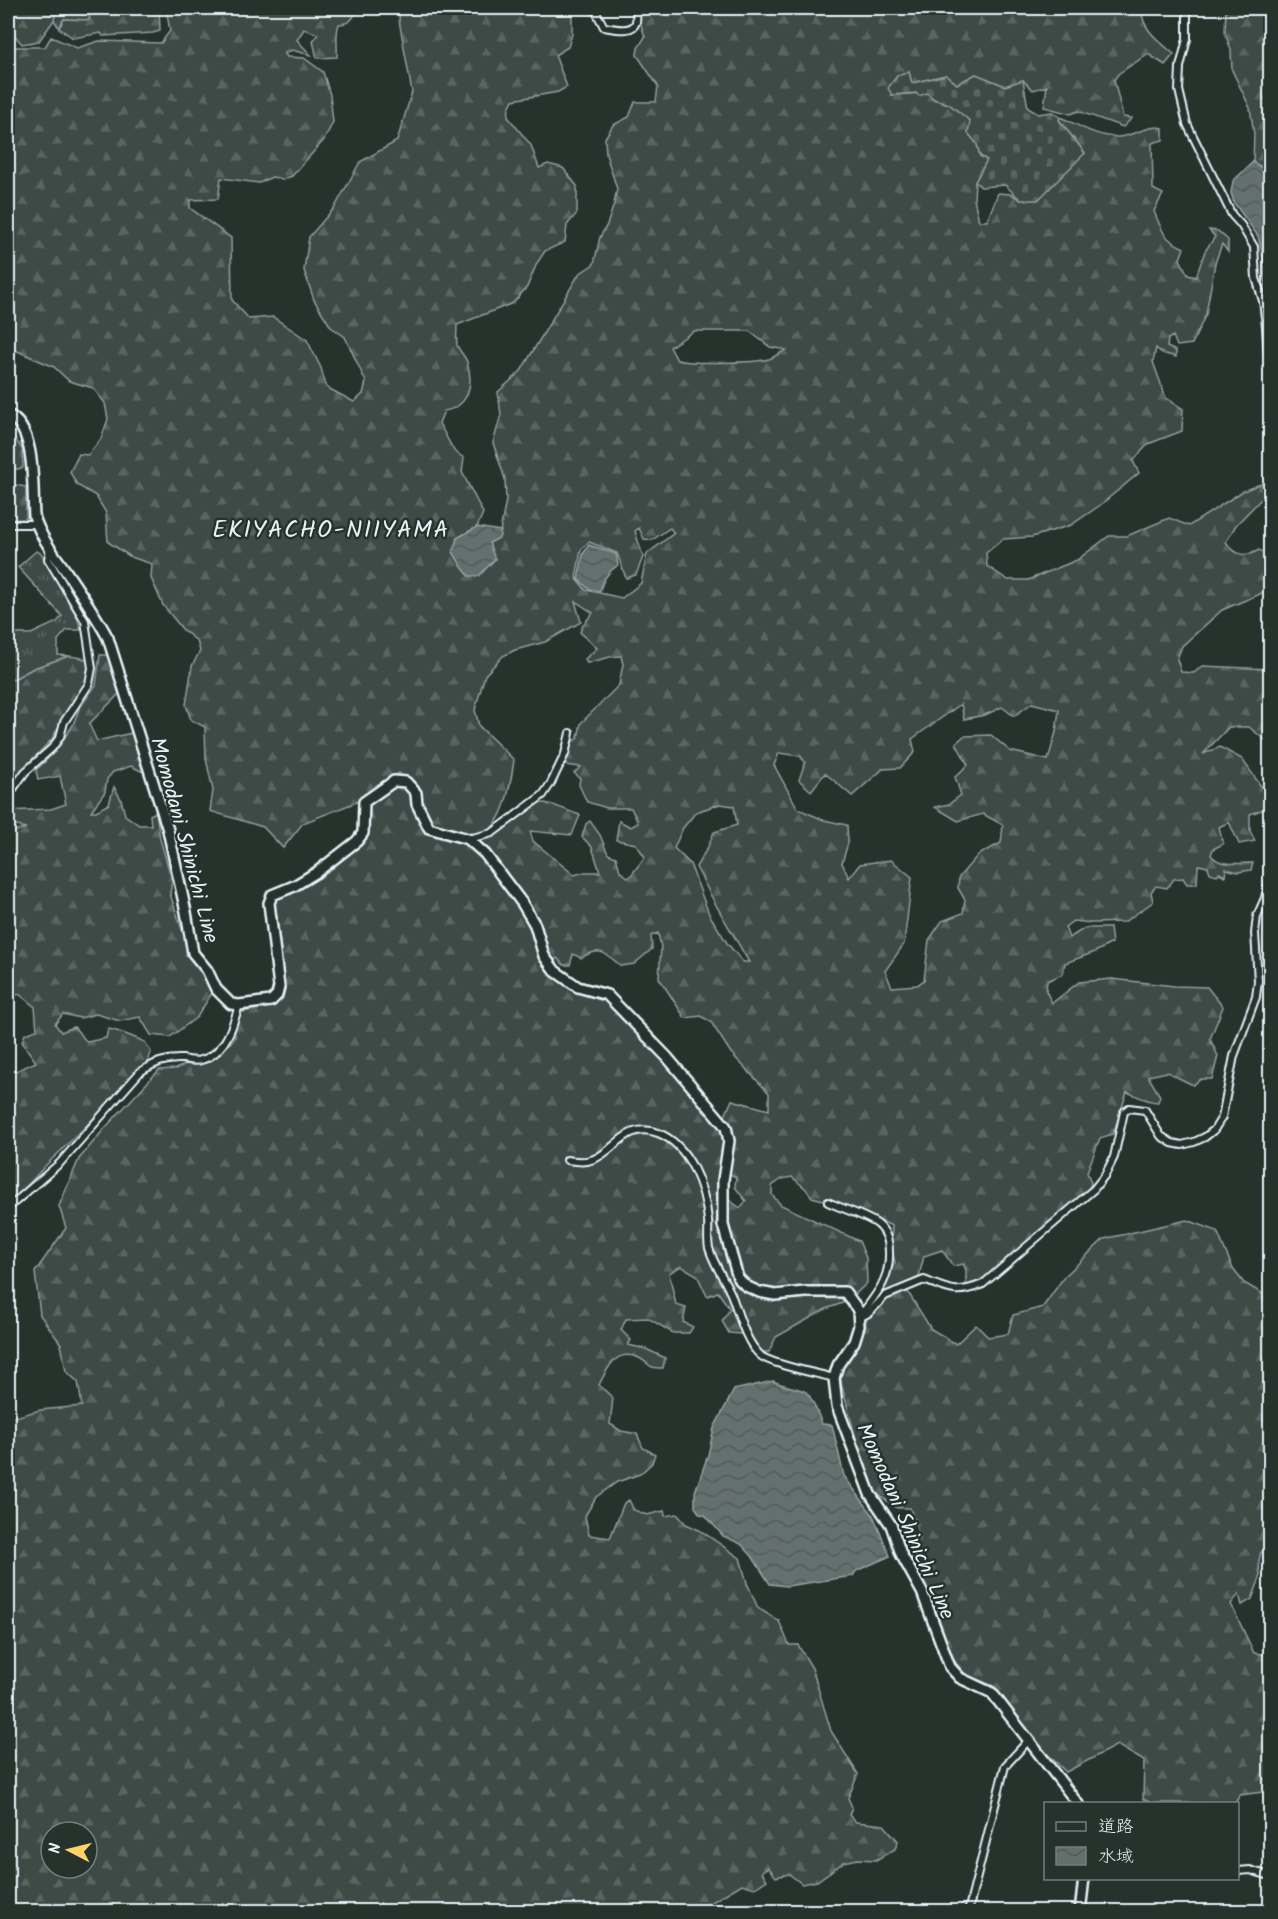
<svg xmlns="http://www.w3.org/2000/svg" width="1278" height="1919" font-family="Kalam,'Klee One',sans-serif">
	<style>
		.grass { fill: url(#grass-tufts); stroke: #939ea0; stroke-width: 1.5 }
		.forest { fill: url(#forest-firs); stroke: #939ea0; stroke-width: 1.5; fill-rule: evenodd }
		.cemetery { fill: url(#cemetery-stones); stroke: #939ea0; stroke-width: 1.5 }
		.water { fill: url(#water-waves); stroke: #98a3a5; stroke-width: 1.5 }
		.lines { fill: none; stroke-linecap: round; stroke-linejoin: round }
		.street-casing { stroke: #e8f1f8; stroke-width: 10 }
		.secondary-casing { stroke: #e8f1f8; stroke-width: 14 }
		.street { stroke: #26332d; stroke-width: 6 }
		.secondary { stroke: #26332d; stroke-width: 9 }
		.labels { text-anchor: middle; stroke-width: 5; stroke-linejoin: round; paint-order: stroke }
		.street-label { font-size: 21px; fill: #e8f1f8; stroke: #26332d }
		.quarter-label { font-size: 24px; letter-spacing: 1.5px; fill: #e8f1f8; stroke: #26332d }
	</style>
	<defs>
		<pattern id="grass-tufts" width="24" height="20" patternUnits="userSpaceOnUse" patternTransform="scale(1.5)"><rect width="24" height="20" fill="#3e4b47"/><path d="M3 7l-1-3M5 7V3M7 7l1-3M15 17l-1-3M17 17v-4M19 17l1-3" fill="none" stroke="#5a6562"/></pattern>
		<pattern id="forest-firs" width="22" height="20" patternUnits="userSpaceOnUse" patternTransform="scale(1.5)"><rect width="22" height="20" fill="#3e4b47"/><path d="M5 1l3.5 6h-7zM16 11l3.5 6h-7z" fill="#5a6562"/></pattern>
		<pattern id="cemetery-stones" width="16" height="16" patternUnits="userSpaceOnUse" patternTransform="scale(1.5)"><rect width="16" height="16" fill="#3e4b47"/><path d="M2 7V4a2 2 0 0 1 4 0v3zM10 15v-3a2 2 0 0 1 4 0v3z" fill="#5a6562"/></pattern>
		<pattern id="water-waves" width="16" height="10" patternUnits="userSpaceOnUse" patternTransform="scale(1.5)"><rect width="16" height="10" fill="#636f6d"/><path d="M0 5q4-4 8 0t8 0" fill="none" stroke="#535a5a"/></pattern>
	</defs>
	<rect width="100%" height="100%" fill="#26332d"/>
	<filter id="ink" filterUnits="userSpaceOnUse"><feTurbulence type="fractalNoise" baseFrequency=".0167" numOctaves="2"/><feDisplacementMap in="SourceGraphic" scale="12" xChannelSelector="R" yChannelSelector="G"/><feConvolveMatrix kernelMatrix="1 2 1 2 8 2 1 2 1" color-interpolation-filters="sRGB"/></filter>
	<g filter="url(#ink)">
		<g class="grass">
			<polygon points="56,8 91,8 90,20 64,19 59,28 54,20"/>
			<polygon points="36,551 41,553 77,617 81,630 67,630 58,640 58,655 69,656 34,668 8,682 8,636 10,634 31,634 57,622 62,616 18,567"/>
		</g>
		<g class="forest">
			<polygon points="8,8 56,8 54,20 39,41 22,44 11,31 12,13"/>
			<polygon points="91,8 159,8 160,31 153,33 103,36 101,33 73,38 59,28 64,19 89,20"/>
			<path d="M166,8h190c-2,11 -5,15 -17,16 -4,10 -1,22 -2,33l-20,1 -4,-17 5,-7 -14,-5 -7,11 14,15 -19,-5 -7,3 2,4 17,1 19,14 7,23 3,27 -9,18 -32,36 -9,3 -11,-2 -13,6 -38,-5 -3,21 -28,1v8l41,30 1,62 17,19 24,-2 34,23 14,28 5,19 28,15 9,-8 3,-12 -21,-45 -14,-10 -17,-27 -10,-30 5,-33 26,-30 25,-45 37,-21 15,-49 -13,-72 1,-12h153l6,4h13v22l-4,13 -13,8 12,32 -9,5 -45,8 -4,8 -1,9 23,28 8,23 9,-4 15,4 14,18v27l-10,12 -2,17 -20,9 -8,12 -10,24 -14,16 -56,22c0,6 -1,15 0,20 2,6 8,11 10,17 7,22 2,45 -23,49l-5,12 15,28 10,7 -2,14 21,41 -6,14 -20,11 33,10 -1,-5 10,-6 7,-37 -1,-21 -12,-36 8,-28 -3,-23 23,-21 58,-97 15,-10 6,-27 7,-12 7,-21 3,-15 -11,-35 -1,-16 8,-13 16,-8 6,-15h21l2,-16 -21,-31 1,-7 7,-11 -6,-19 3,-10h500c-2,20 18,34 32,46l-9,11 -17,-11 -30,20 -4,6 9,37 9,1 -9,9 -45,-16 -7,3 -27,-7 3,-21 -14,4 -10,-10 -18,6 -29,-12 -19,10 -11,-9 -34,8 -3,-11 -17,23 35,-2 7,6 15,5 22,17 -3,12 9,11 3,12 7,4 -12,22 -1,17 5,22h8l11,-28 13,1 10,6 64,-47 -26,-33 1,-3c19,8 36,20 57,20 16,0 31,-13 46,-9v12l-11,3 1,46 10,5 -9,17c8,21 10,28 30,37l-4,11 8,16 8,2 9,-26 10,-14 -6,-7 9,1 10,9v12l-6,-8 -7,19 -9,51 -14,30 -15,2 -4,-10 -5,3 -1,8 9,4v6l-14,-4 -6,-5 -3,14 13,36 17,11 -1,22 -34,13 -15,17 6,12 -40,33 -28,19 -39,12 -29,2 -17,14 1,13 21,14h20l49,-20 32,-24h18l42,-18 20,8 54,-35 27,-11v10l-34,35 -10,17c9,13 19,16 33,8l8,4h3v34l-10,6 -38,16 -40,36 -5,13 4,13 13,1 8,-7 68,3v75l-21,-17h-20l-26,27 17,-7 22,12 28,40v8l-20,7v17l5,10 -16,3 -10,-22 -10,5 4,17 -10,5 -2,6c9,12 29,8 42,8l-2,7 -13,2 -12,-3 -1,7 -6,-3 -2,2 -7,-2 -2,-6 -10,-2 -1,19h-10l-4,-6 -9,1 -7,9 -11,-2 -5,6 2,10 -29,20 -31,1 -20,-2 -8,6 4,11 16,-10h25l2,15 -17,9 -30,11 -2,11 -16,7 -1,10 6,12 27,-21 33,-3 62,7 33,1 16,20 -13,32 8,17 -6,23h-11l-8,6 -26,-13 -19,4 12,20 -2,6c-11,0 -20,-6 -31,-10l-14,42 -13,4 -13,34 4,11 -4,11 -108,89 -13,3v-16l-3,-6 -10,2 -11,-16 -18,6 -6,24 -34,14 -14,16 25,-47 -4,-20 1,-17 -43,-19 -37,-10 -6,-8 -14,-12 -10,2 -10,7v9l9,10 78,36 7,17 1,25 -19,18 -22,8 -50,28 -7,15h-19l-8,-18 -13,-1 -7,-12 8,-12 -12,-17 -11,4 -10,-21 -16,-9 -12,7 7,32 10,3 -3,14 10,5 -4,6h-16l-25,-15 -22,1 -5,11 10,10 -3,5 18,4 19,9 -2,10c-17,1 -13,-6 -26,-11 -22,-8 -30,12 -38,28l14,13 -3,26 11,7 16,3 6,14 12,6 -3,9 -12,11 -23,8 -21,15 -11,19 4,19 21,3 14,-35 5,-3 5,10 13,5 17,-4 1,5 12,-2 9,10 15,7 39,27 7,25 11,25 21,13 10,24h9l14,23 19,63 27,43 -10,24 4,9 -3,8 7,7 28,3 14,16 -3,8 -19,11 -18,-1 -14,3 -27,19 -15,3 -13,-10 -13,3 -8,-10 -6,5 5,8 -12,8 -13,-4 -35,21 -18,6h-681v-492l32,-9 42,-4 -4,-24 -12,-11 -5,-27 -21,-29 -5,-43 31,-44 -7,-22 20,-47 26,-31 54,-58 16,-1 52,-22 8,-10v-26l9,1 32,-7 8,-15 -3,-39 -7,-55 34,-12 48,-38 11,-44 27,-18 12,3 20,45 41,13 13,8 51,70 7,29 10,18 15,11 42,16 41,41v6l16,11 37,47c5,19 15,11 22,23 1,3 2,10 3,14 3,24 -15,44 -3,69l7,-9 12,9 6,-7 -11,-14 1,-10 -10,-5 7,-31 -8,-25 7,-16 37,10v-17l-38,-40 -20,-31 -10,-6 -16,2 -26,-40 2,-31 -3,-14 -7,3 1,13 -18,15 -13,2c-16,-13 -20,-20 -40,-8l-8,-4 -3,11h-6l-7,-7 -6,4 -14,-38 -65,-82c11,-1 22,-4 31,-12 15,-13 15,-29 41,-27 11,1 25,9 36,12l-8,20 -42,-4 3,10 41,34 11,-3h15l-8,-25 -10,-10 4,-13 4,-3 10,14 8,19 8,3 4,14 9,7 16,-21 -9,-13 -20,-4 3,-19 12,6 7,-4 -7,-15h-24l-20,-6 -8,-17 1,-7 -6,-5 7,-6 -16,-2 -3,-16 16,-11 3,-15 38,-38 4,-21 -2,-8 -11,1 -23,6 -2,-4 12,-11 -17,-16 3,-7 10,-12 -18,-12 6,21 -36,20 -30,8 -12,6 -18,19 -10,35 4,16 35,34c-3,21 -9,68 -34,75 -11,3 -36,-7 -47,-9l-19,-40 -15,-13 -40,28 -56,22 -20,25 -20,-21 -53,-16 3,-21 -7,-31 -1,-32 -14,-7 -5,-15 6,-39 8,-15 -3,-10 -14,-11 -20,-25 -12,-27 1,-14 -21,-7 -23,-15 -2,-29 -10,-17 -19,-11 -7,-13 9,-18 9,1 13,-16 7,-20 -3,-16 -12,-15 -24,-7 -15,-14 -46,-20v-303l2,3h35l6,-10 26,11 22,-7 62,2 9,-12zM694,331h55l21,16 16,3c-6,3 -12,7 -17,9 -15,4 -77,5 -92,1l-7,-13zM639,528l5,11 8,1 18,-12 4,5 -27,21 -6,29 -19,15 -36,-8 -10,-12 5,-28 8,-8 28,11 9,25 10,-3 7,-18 -8,-26zM1032,703l27,7 -3,22 -8,28 -38,-9 -19,-16 -27,1 -8,7 12,22 -13,12 6,18 -12,9 -14,3 23,14 25,-7 20,11 -2,18 -23,12 -19,22 -1,11 7,12 -2,13 -21,8 -13,19 -5,40 -7,5 -25,2 -7,-16 19,-27 8,-67 -21,-17 -31,4 -11,14 -7,-15 6,-20 -1,-18 -23,-5 -26,-11 -24,-44 5,-12 21,3 5,6 -6,18 12,11 14,-18 27,23 31,-27 17,-1 15,-16 -3,-13 49,-35 3,15 21,-4 17,-8 12,9zM720,804l14,2 3,19 -23,7 -6,15 -12,20 21,40 32,55h-6l-16,-19 -18,-29 -19,-50 -16,-16 9,-20 13,-16zM51,1832h36v36h-36z"/>
			<polygon points="1226,8 1270,8 1270,173 1253,162 1254,134 1250,108 1232,70 1231,50 1225,33"/>
			<polygon points="8,429 22,449 23,468 12,470 11,484 26,487 26,519 8,520"/>
			<path d="M100,655h9l10,39 -30,30 8,17 35,-8 11,39 -12,-6 -18,6 -6,7 -2,13 -14,19h5l13,-7 5,-17 7,12 4,16 14,10h12l-1,-10 6,-3 4,27 12,41 -2,14 20,59 16,21 6,19 -15,24 -27,20 -19,-2 -11,-18 -20,4 -24,-7 -16,4 -17,-4 -8,10 6,8 13,-5 13,15 19,-4 2,-9c13,2 24,8 37,13l6,10 -3,10c-33,35 -66,69 -101,102 -13,13 -24,29 -39,39v-136l8,4 20,-9 -14,-20 3,-8 12,-4 -2,-23 -16,-13 -11,5v-166l18,-5 -18,-4v-13l43,-2 15,-5 -6,-28 -22,4 -2,-10 19,-18 18,-27 6,-16 17,-24z"/>
			<polygon points="69,656 82,658 89,662 85,689 66,713 52,739 22,770 8,794 8,682 34,668"/>
			<polygon points="1187,1220 1217,1231 1233,1269 1244,1283 1270,1298 1270,1553 1261,1552 1259,1560 1260,1578 1252,1599 1242,1605 1239,1594 1231,1604 1254,1653 1270,1655 1270,1791 1240,1795 1235,1803 1151,1803 1143,1799 1144,1761 1117,1745 1066,1772 1028,1735 994,1686 966,1675 952,1658 912,1558 920,1538 910,1508 897,1508 872,1490 866,1476 841,1383 841,1366 858,1341 867,1319 884,1300 906,1289 931,1329 956,1344 976,1325 988,1337 1008,1334 1013,1315 1043,1307 1064,1277 1104,1239"/>
		</g>
		<polygon class="cemetery" points="909,72 912,83 946,75 957,84 976,74 1005,86 1023,80 1028,108 1038,114 1052,112 1060,117 1059,120 1085,153 1038,200 1021,200 1005,185 981,187 975,182 987,160 980,156 977,144 968,133 970,121 949,104 934,99 927,93 919,96 916,93 892,95 888,88 897,76"/>
		<g class="water">
			<polygon points="1253,162 1270,173 1270,329 1263,257 1258,236 1234,203 1231,193 1233,181"/>
			<polygon points="477,527 501,531 499,538 489,543 495,559 479,576 469,576 462,567 453,552 457,538"/>
			<path d="M589,545l27,9 2,11c-10,7 -15,14 -18,26l-11,-2 -11,-10 5,-25z"/>
			<path d="M773,1381c9,5 27,7 33,11 8,7 12,23 16,32l10,1 12,51 29,39 17,41 -34,15 -3,5 -66,10 -17,-2 -18,-28 -11,-12 -18,-8 -18,-21 -5,-1 -5,-7v-15l13,-37 6,-27 20,-38z"/>
		</g>
		<g class="lines">
			<g class="street-casing">
				<g id="street">
					<path d="M594,8l10,19c8,1 29,7 32,-5 1,-6 -1,-9 2,-14"/>
					<polyline points="1187,8 1187,39 1180,67 1179,90 1187,124 1232,215 1241,225 1254,247 1256,278 1263,301 1266,326 1270,386"/>
					<polyline points="1268,479 1270,478"/>
					<polyline points="8,524 36,524"/>
					<polyline points="8,796 25,772 52,748 60,737 64,722 89,684 92,668 85,621 48,559 50,549"/>
					<polyline points="468,839 492,833 543,795 551,783 565,754 570,733"/>
					<path d="M567,1160c8,1 18,3 27,-1 22,-9 33,-38 64,-26 32,12 47,56 50,87 1,10 -1,19 1,28 5,17 15,30 22,46 7,18 14,47 29,61 9,9 60,19 74,23"/>
					<path d="M828,1202c15,7 34,12 48,21 10,7 13,18 13,29 1,28 -12,41 -28,63"/>
					<path d="M8,1208l52,-45 80,-91c14,-9 26,-14 43,-13 5,1 13,3 18,1 24,-6 32,-34 38,-55"/>
					<path d="M859,1318l11,-6 15,-16 39,-16c26,10 32,15 59,4l111,-95 11,-14 9,-18 10,-45 5,-4 16,2 16,26 11,7 10,2 12,-3 11,-5 9,-7 8,-13 12,-61 22,-59 2,-16 -3,-48 2,-17 8,-18 5,-21"/>
					<polyline points="1238,1871 1250,1870 1270,1876"/>
					<polyline points="968,1912 1005,1766 1028,1741"/>
				</g>
			</g>
			<g class="secondary-casing">
				<g id="secondary">
					<path d="M8,415c29,13 24,73 26,101 6,20 19,37 31,54 15,22 30,44 43,68l60,192 18,82 7,41 14,17 9,19 15,15 8,1 32,-4 6,-6 2,-8 -10,-84 3,-8 22,-9 23,-14 40,-31 6,-8 1,-31 30,-21 12,1 10,11 1,11 12,24 39,11 17,15 37,49 13,22 9,31 11,15 23,16 29,8 60,62 59,70 3,14 -6,39v45l15,53 8,8 13,6 16,3 30,-3h40l13,18 1,16 -5,16 -16,23 -4,13 3,28 33,88 21,31 10,29 21,38 28,75 10,11 32,15 86,111"/>
					<polyline points="1080,1912 1084,1878"/>
				</g>
			</g>
			<use href="#street" class="street"/>
			<use href="#secondary" class="secondary"/>
		</g>
	</g>
	<g class="labels">
		<g class="street-label">
			<text transform="translate(185 840) rotate(75)" y="7">Momodani Shinichi Line</text>
			<text transform="translate(906 1521) rotate(66)" y="7">Momodani Shinichi Line</text>
		</g>
		<g class="quarter-label">
			<text x="331" y="537">EKIYACHO-NIIYAMA</text>
		</g>
	</g>
	<rect width="1278" height="1919" fill="none" stroke="#26332d" stroke-width="30"/>
	<rect x="15" y="15" width="1248" height="1889" fill="none" stroke="#e8f1f8" stroke-width="2" filter="url(#ink)"/>
	<rect x="1044" y="1802" width="195" height="78" fill="#26332d" stroke="#747f7e" stroke-width="1.5"/>
	<rect x="1056" y="1822" width="30" height="9" fill="#26332d" stroke="#747f7e" stroke-width="1.5"/>
	<text x="1098" y="1832" font-size="18" fill="#e8f1f8">道路</text>
	<rect x="1056" y="1847" width="30" height="18" fill="url(#water-waves)" stroke="#747f7e" stroke-width="1.5"/>
	<text x="1098" y="1862" font-size="18" fill="#e8f1f8">水域</text>
	<g transform="translate(69 1850) rotate(277)"><circle r="28" fill="#26332d" stroke="#747f7e" stroke-width="1.5"/>
	<path d="M0-4.5L10 22L0 15L-10 22Z" fill="#ffd166"/>
	<text y="-9" font-size="16" font-weight="bold" text-anchor="middle" fill="#e8f1f8">N</text>
	</g>
</svg>
